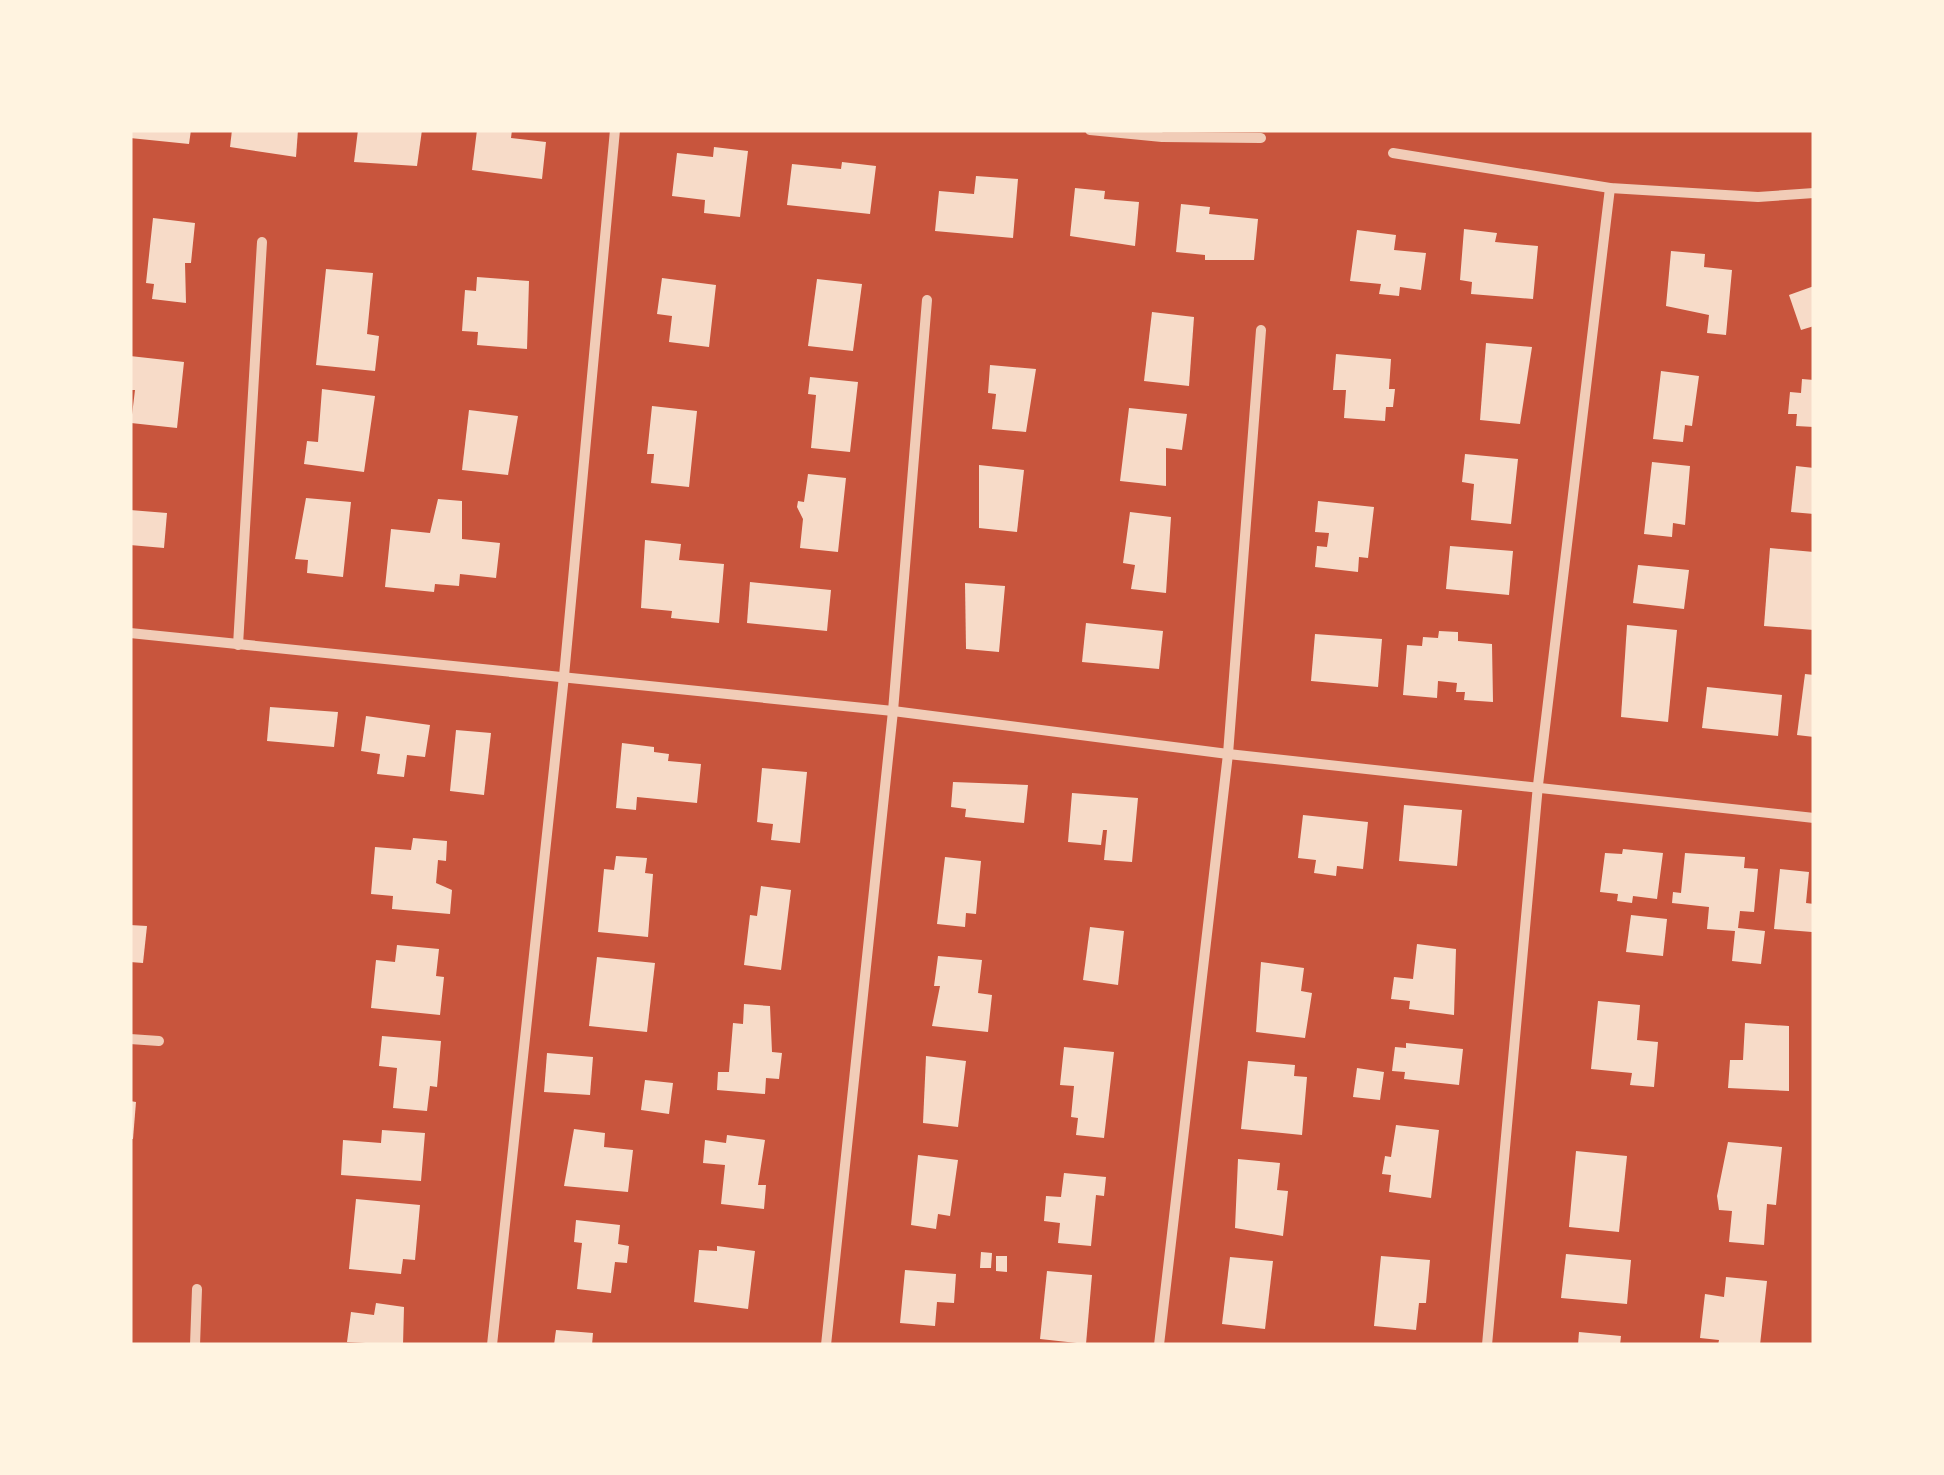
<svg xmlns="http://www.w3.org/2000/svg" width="1944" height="1475" font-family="Figtree,sans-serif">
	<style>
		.building { fill: #f7dbc8 }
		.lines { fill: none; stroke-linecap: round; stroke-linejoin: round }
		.minor { stroke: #f1ccb7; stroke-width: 10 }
	</style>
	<rect width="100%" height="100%" fill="#c8553d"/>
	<g class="building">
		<polygon points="130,130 191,130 189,144 130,138"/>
		<polygon points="232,130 298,130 296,157 230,147"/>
		<polygon points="358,130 422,130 417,166 354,162"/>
		<polygon points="477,130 512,130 511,138 546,142 542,179 472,170"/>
		<polygon points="714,147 748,151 740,217 704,213 705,200 672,196 677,153 713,157"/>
		<polygon points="842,162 876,166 870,214 787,205 792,164 841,169"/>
		<polygon points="976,176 1018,179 1013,238 935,231 939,191 974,194"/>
		<polygon points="1075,188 1105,191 1104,199 1139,202 1135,246 1070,236"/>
		<polygon points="1181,204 1210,207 1209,214 1258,219 1254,260 1205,260 1205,255 1176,252"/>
		<polygon points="153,218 195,223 191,263 185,263 186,303 152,299 154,284 146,283"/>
		<polygon points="1464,229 1497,233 1495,242 1538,246 1533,299 1471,294 1472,282 1460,280"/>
		<polygon points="1357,230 1396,235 1394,250 1426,253 1421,290 1400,287 1399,296 1379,294 1381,284 1350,281"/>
		<polygon points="1671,251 1705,254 1704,267 1732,270 1726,335 1707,333 1709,315 1666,306"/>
		<polygon points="326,269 373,273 367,334 379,336 375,371 316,365"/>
		<polygon points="477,277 529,281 527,349 477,345 478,332 462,331 465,290 476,291"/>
		<polygon points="662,278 716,285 709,347 669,342 672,316 657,314"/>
		<polygon points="817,279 862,284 853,351 808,346"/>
		<polygon points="1814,286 1814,326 1801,330 1789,295"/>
		<polygon points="1152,312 1194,317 1189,386 1144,381"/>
		<polygon points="1486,343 1532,347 1520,424 1480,420"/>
		<polygon points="1336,354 1391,359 1389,389 1395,389 1393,407 1386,407 1385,421 1344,418 1346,390 1333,390"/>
		<polygon points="130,356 184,362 177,428 131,423 135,390 130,390"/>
		<polygon points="990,365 1036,369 1026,432 992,429 996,394 988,393"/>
		<polygon points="1661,371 1699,376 1692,426 1685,425 1683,442 1653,439"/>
		<polygon points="810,377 858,382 850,452 811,448 816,395 808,394"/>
		<polygon points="1802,379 1814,380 1814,427 1796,426 1797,414 1788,414 1790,392 1801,393"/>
		<polygon points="322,389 375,396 364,472 304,464 307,441 318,442"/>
		<polygon points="652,406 697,411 689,487 651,483 654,454 647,454"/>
		<polygon points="1129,408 1187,414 1182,450 1166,448 1166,486 1120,481"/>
		<polygon points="469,410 518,416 508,475 462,470"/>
		<polygon points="1465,454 1518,459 1511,524 1471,520 1474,484 1462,482"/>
		<polygon points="1652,462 1690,466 1685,525 1673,523 1672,537 1644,534"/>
		<polygon points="979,465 1024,470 1017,532 979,528"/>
		<polygon points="1796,466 1814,468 1814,514 1791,512"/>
		<polygon points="808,474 846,478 838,552 800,548 803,519 797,507 798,501 804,502"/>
		<polygon points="306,498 351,502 343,577 307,573 308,560 295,559"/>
		<polygon points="438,499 462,501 462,539 500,543 496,578 460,574 459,586 435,584 434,592 385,587 391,529 430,533"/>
		<polygon points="1318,501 1374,507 1368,558 1359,557 1358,572 1315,567 1317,546 1327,547 1329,533 1315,532"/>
		<polygon points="130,510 167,513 164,548 130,545"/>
		<polygon points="1130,512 1171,517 1166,593 1131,589 1135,565 1123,563"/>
		<polygon points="645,540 681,544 679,560 724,564 719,623 671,618 672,611 641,608"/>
		<polygon points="1450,546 1513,551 1509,595 1446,589"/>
		<polygon points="1770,548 1814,552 1814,630 1764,626"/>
		<polygon points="1638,565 1689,570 1684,609 1633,603"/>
		<polygon points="750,582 831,590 827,631 747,623"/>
		<polygon points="965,583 1005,586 999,652 966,649"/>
		<polygon points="1086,623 1163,631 1159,669 1082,662"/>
		<polygon points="1627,625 1677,630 1668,722 1621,717"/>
		<polygon points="1439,631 1458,632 1458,641 1492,644 1493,702 1464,700 1465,692 1456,692 1457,683 1438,681 1437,698 1403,695 1407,645 1422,646 1423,637 1438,638"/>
		<polygon points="1315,634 1382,639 1378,687 1311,681"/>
		<polygon points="1805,674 1814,675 1814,737 1797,735"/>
		<polygon points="1707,687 1782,695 1778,736 1702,728"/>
		<polygon points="270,707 338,712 334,747 267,741"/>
		<polygon points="366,716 430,725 425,757 407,755 404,777 377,774 380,754 361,751"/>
		<polygon points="456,730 491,733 484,795 450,791"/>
		<polygon points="622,743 654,747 654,752 669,754 668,761 701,764 697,803 637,797 636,810 616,808"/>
		<polygon points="762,768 807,772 800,843 771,840 773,824 757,822"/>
		<polygon points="953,782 1028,785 1024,823 965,817 966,809 951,807"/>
		<polygon points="1072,793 1138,798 1132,862 1104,860 1107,830 1103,830 1101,845 1068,842"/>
		<polygon points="1404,805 1462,810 1457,866 1399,861"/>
		<polygon points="1303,815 1368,822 1363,869 1337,866 1336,876 1314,873 1316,860 1298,858"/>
		<polygon points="413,838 447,841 446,861 438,860 436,883 452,890 450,914 392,909 393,896 371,894 375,847 411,850"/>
		<polygon points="1623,849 1663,853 1657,899 1633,896 1632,903 1617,901 1618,894 1600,892 1605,853 1622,854"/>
		<polygon points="1685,853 1745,857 1744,868 1758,869 1754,912 1740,911 1738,928 1765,931 1761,964 1732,961 1735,931 1707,929 1709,907 1672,903 1673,892 1681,893"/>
		<polygon points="616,856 647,858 645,873 653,874 648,937 598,932 604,869 614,870"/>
		<polygon points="945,857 981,861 976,914 966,913 965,927 937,924"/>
		<polygon points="1780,869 1809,872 1806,903 1814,904 1812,932 1774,929"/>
		<polygon points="761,886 791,890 781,970 744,965 750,915 757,916"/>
		<polygon points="1631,915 1667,919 1663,956 1626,952"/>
		<polygon points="130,925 147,926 143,963 130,962"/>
		<polygon points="1090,927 1124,931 1118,985 1083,980"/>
		<polygon points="1417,944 1456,949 1454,1015 1409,1009 1410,1001 1391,999 1394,977 1413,979"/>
		<polygon points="397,945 439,949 436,976 444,977 440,1015 371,1008 376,960 395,962"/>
		<polygon points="938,956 982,960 978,993 992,995 988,1032 932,1026 940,986 934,986"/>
		<polygon points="597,957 655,963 647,1032 589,1026"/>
		<polygon points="1261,962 1304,968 1301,991 1312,993 1305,1038 1256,1032"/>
		<polygon points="1598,1001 1640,1005 1637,1040 1658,1042 1654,1087 1630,1085 1632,1073 1591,1069"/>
		<polygon points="744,1004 770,1006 772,1052 782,1053 779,1079 766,1078 765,1094 717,1090 718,1072 729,1072 733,1023 743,1024"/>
		<polygon points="1745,1023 1789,1026 1789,1091 1728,1088 1730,1060 1743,1060"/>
		<polygon points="382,1036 441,1041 437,1087 430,1086 427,1111 393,1108 397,1068 379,1066"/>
		<polygon points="1406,1043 1463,1049 1459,1085 1404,1079 1405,1072 1392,1071 1395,1047 1406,1048"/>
		<polygon points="1064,1047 1114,1052 1104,1138 1076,1135 1078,1118 1071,1117 1074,1086 1060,1085"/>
		<polygon points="547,1053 593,1057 590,1095 544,1092"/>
		<polygon points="926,1056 966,1061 958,1127 923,1123"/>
		<polygon points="1248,1061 1295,1065 1294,1076 1307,1077 1302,1135 1241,1129"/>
		<polygon points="1357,1068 1384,1072 1380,1100 1353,1097"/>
		<polygon points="645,1080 673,1083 669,1114 641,1110"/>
		<polygon points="130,1101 136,1102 133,1139 130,1139"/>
		<polygon points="1396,1125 1439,1130 1431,1198 1389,1192 1391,1175 1382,1174 1385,1156 1391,1157"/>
		<polygon points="574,1129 605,1133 604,1147 633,1150 628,1192 564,1186"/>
		<polygon points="382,1130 425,1133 421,1181 341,1175 343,1140 381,1143"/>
		<polygon points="727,1135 765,1140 758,1185 766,1185 764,1209 721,1204 725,1165 703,1163 705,1140 726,1143"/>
		<polygon points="1728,1142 1782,1147 1776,1205 1767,1204 1764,1245 1729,1242 1732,1211 1719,1210 1717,1196"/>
		<polygon points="1576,1151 1627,1156 1619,1232 1569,1227"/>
		<polygon points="918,1155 958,1160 950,1216 938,1214 936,1229 911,1225"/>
		<polygon points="1238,1159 1280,1163 1277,1190 1288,1191 1283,1236 1235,1228"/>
		<polygon points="1064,1173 1106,1177 1104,1196 1096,1195 1091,1246 1058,1243 1060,1223 1044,1221 1046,1196 1061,1197"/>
		<polygon points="356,1199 420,1205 415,1260 403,1259 401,1274 349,1269"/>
		<polygon points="576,1220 620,1225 618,1244 629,1246 627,1263 615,1262 611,1293 577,1289 582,1243 574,1242"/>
		<polygon points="717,1246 755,1251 748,1309 694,1302 699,1250 717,1251"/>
		<polygon points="981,1252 992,1253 991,1268 980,1268"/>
		<polygon points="1566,1254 1631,1260 1627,1304 1561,1298"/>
		<polygon points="996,1256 1007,1256 1007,1272 996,1271"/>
		<polygon points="1381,1256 1430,1260 1426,1303 1419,1303 1416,1330 1374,1326"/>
		<polygon points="1230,1257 1273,1261 1265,1329 1222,1324"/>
		<polygon points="905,1270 956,1274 954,1303 937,1302 935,1326 900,1323"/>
		<polygon points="1047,1271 1092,1275 1086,1344 1040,1339"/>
		<polygon points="1726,1277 1767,1281 1760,1345 1718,1345 1719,1340 1700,1338 1705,1294 1724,1297"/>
		<polygon points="376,1303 404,1307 403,1345 347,1342 351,1312 374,1315"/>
		<polygon points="556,1330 593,1333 592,1345 554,1345"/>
		<polygon points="1579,1332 1621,1336 1620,1345 1578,1345"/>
	</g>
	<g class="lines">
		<g class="minor">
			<polyline points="1090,130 1162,137 1261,138"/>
			<polyline points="1393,153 1610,188 1758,197 1814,193"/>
			<polyline points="130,633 893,711 1228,754 1814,818"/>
			<polyline points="238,645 262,242"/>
			<polyline points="130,1039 159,1041"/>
			<polyline points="195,1345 197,1289"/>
			<polyline points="492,1345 564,676 615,130"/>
			<polyline points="826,1345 893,711 927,300"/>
			<polyline points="1159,1345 1228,754 1261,330"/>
			<polyline points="1487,1345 1538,785 1610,188"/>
		</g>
	</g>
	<rect width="1944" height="1475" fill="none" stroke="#fff3e0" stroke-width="265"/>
</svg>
